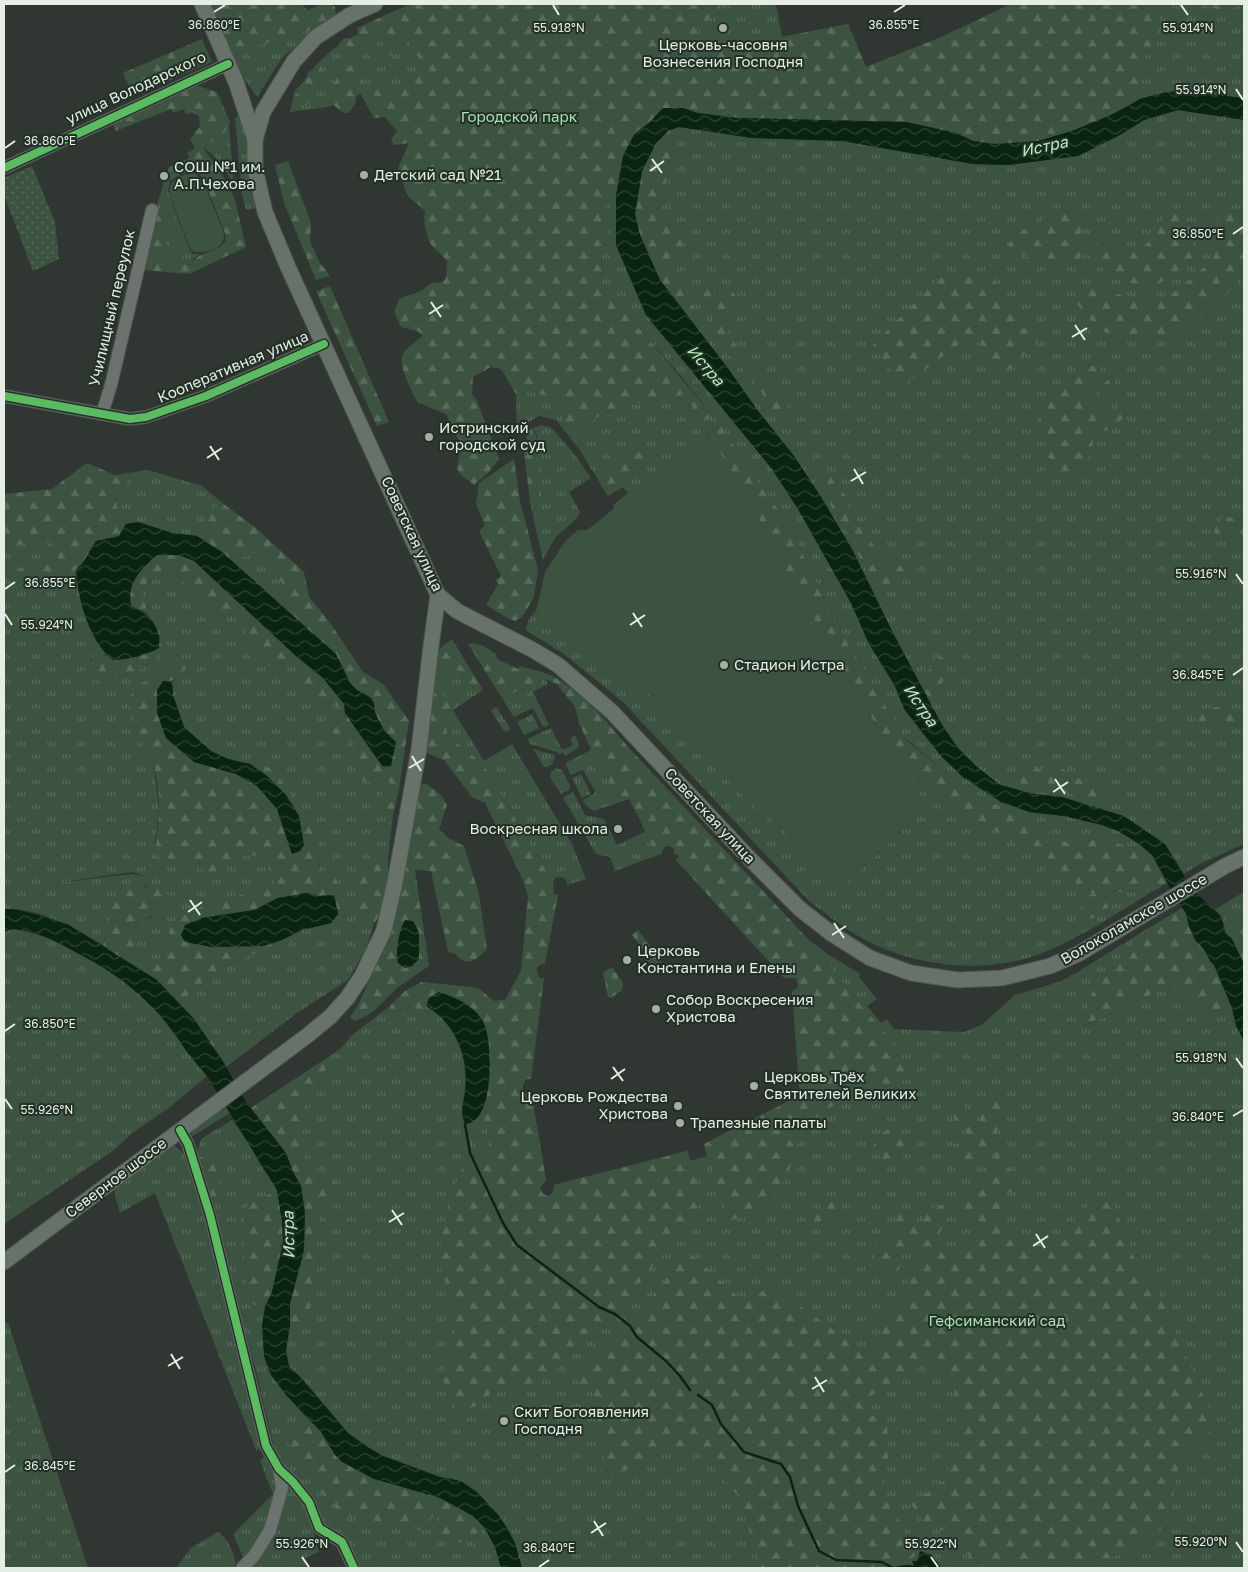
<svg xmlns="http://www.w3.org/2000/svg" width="1248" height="1572" font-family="'Golos Text',sans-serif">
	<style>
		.grass { fill: url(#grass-tufts); fill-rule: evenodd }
		.forest { fill: url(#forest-firs) }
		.cemetery { fill: url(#cemetery-stones) }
		.garden { fill: url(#garden-dots) }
		.pitch { fill: #3d5341 }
		.water { fill: url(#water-waves) }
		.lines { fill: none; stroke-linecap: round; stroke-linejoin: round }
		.stream { stroke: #092511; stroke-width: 2.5 }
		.minor-casing { stroke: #4d534f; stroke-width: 14 }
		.major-casing { stroke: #4d534f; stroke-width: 17 }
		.minor { stroke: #6c726d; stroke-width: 12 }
		.major { stroke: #677269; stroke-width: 15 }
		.cycleway-casing { stroke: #223025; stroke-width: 11 }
		.cycleway { stroke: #5cba63; stroke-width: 8 }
		.ticks { fill: none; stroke: #e4ede6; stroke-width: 2 }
		.poi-dot { fill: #a5ada7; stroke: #223025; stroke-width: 2 }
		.labels { text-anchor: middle; stroke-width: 4; stroke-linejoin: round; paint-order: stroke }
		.poi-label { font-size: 15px; fill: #e4ede6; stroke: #223025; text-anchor: start }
		.street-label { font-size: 15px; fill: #e4ede6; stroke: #223025 }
		.park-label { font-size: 15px; fill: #a9e1b3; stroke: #223025 }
		.water-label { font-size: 16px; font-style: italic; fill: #b6eebf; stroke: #223025 }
		.ticks-label { font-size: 12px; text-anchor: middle; fill: #e4ede6; stroke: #223025; stroke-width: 4; stroke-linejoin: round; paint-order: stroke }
	</style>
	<defs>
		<pattern id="grass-tufts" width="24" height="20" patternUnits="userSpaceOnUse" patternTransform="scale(1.25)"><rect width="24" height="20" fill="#3d5341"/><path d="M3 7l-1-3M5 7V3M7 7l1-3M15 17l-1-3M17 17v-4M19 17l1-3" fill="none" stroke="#596c5c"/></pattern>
		<pattern id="forest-firs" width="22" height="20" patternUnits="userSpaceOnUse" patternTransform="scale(1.25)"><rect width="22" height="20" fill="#3d5341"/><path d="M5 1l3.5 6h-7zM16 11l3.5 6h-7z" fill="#596c5c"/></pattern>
		<pattern id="cemetery-stones" width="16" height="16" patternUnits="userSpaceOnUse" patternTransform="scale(1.25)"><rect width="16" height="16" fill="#3d5341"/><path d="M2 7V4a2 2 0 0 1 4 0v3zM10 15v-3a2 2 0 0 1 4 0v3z" fill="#596c5c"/></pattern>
		<pattern id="garden-dots" width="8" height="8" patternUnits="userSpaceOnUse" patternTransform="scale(1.25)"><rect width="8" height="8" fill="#3d5341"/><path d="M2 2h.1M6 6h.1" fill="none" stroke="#596c5c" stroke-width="1.8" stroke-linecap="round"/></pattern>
		<pattern id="water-waves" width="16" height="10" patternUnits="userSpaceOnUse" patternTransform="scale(1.25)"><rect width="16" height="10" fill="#092511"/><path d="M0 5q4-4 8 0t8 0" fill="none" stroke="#2d4534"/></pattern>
	</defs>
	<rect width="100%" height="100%" fill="#303631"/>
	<g class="grass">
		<path d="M211,4h86l14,29 -29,25 -25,39c-22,-28 -33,-61 -46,-93z"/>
		<polygon points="721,4 776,4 782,37 848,24 866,67 1024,4 1244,4 1244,98 1178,91 1161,93 1140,99 738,118 694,27 718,15"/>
		<polygon points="403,12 442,84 374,118 361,94 328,107 290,112 295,90 303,83 315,66 333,49 352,37"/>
		<path d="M1178,110l66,10v724l-46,21 -14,9 -19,-30 -79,-39 -24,-8 -28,-3 -34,-9 -24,-19 -18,-18 -16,-23 -49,-92 -41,-84 -31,-52 -27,-41 -36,-45 -31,-44 -33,-43 3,-9c-11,-19 -21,-38 -28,-59 -5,-17 -6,-64 -3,-82 3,-14 12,-27 7,-40l-5,-3 11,-4 73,11 90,3 131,23 35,1 70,-9 42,-21 24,-15z"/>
		<polygon points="238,116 248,137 247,154 251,191 256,208 246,210 242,194 235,118"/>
		<path d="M229,124l5,62c-8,-16 -15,-28 -30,-38l20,-16z"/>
		<polygon points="187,159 194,172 181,174 170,181 168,192 189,249 193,254 200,254 194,258 192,264 184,266 167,262 162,241 167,234 160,212 155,210 169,167"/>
		<polygon points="616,199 616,245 646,315 772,469 798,509 851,603 868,642 895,686 904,709 923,734 942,757 964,778 1029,812 1064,816 1102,825 1118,831 1138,843 1152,855 1135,848 1102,839 1068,843 963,787 904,737 834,619 789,526 719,426 707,434 709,437 615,508 613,505 628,493 623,487 608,496 579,449 580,426 620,406 655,401 671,403 682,393 704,421 712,415 685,381 628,315 602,293 601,249 610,236 601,221 607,203"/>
		<polygon points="526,387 537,393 562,401 564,430 556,420 539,416 517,429 516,394"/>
		<polygon points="541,425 552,428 575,455 591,478 569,492 580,512 577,518 556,537 543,559 536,530 540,516 539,464 537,435 533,428"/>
		<polygon points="148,470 202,486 221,502 204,516 210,523 204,541 197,536 172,533 138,522 126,524 117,509 116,494 134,472"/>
		<path d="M43,537l13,9 2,13 -15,7 -23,2 39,10 17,-8c2,27 12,65 30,84h-8l-8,6 16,21c23,-6 47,-14 58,-35l-11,-24 -8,-10 3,-6 -8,-14c9,-13 21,-19 36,-18l13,14 34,30 19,-12 9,8 -7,27 38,27 13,-9 8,7 -7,7 37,31 5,3 6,-3 2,10 -15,16 9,16 20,-11 3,4 -18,12 21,33 14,-10 12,11 -14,13 15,17 -5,44 -17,6 -11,46 14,13 -8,25 -18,31 -51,33 -71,54 -30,-56 -10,-13c17,-17 40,-34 64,-43 10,-3 25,-2 35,-3l5,-16 12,-6 29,-7 7,-9 8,3 -26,-43 -2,-30 -21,-42 -43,-41 -4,3 -22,-5 -17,-8 -27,-24 -11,-32 -1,-13 7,-5 -6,-15 -9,10 -15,7 2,72 3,15 5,43 -4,35 33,18 13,4 7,8 14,-10 27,-10 17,6 10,27 -47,11 -22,3c-8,13 -22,11 -32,21 -8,7 -5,12 -8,21 -2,8 -6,14 -12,20l-12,-1 -11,-8 6,-15 -1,-17 15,-5 -4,-31 -9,1 -27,20 -2,18 -7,20c-30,-18 -63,-37 -99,-36v-359zM132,872l13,4 -14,-2 -83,10z"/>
		<polygon points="260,551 276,560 279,576 296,619 228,558 246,556"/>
		<path d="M535,612l119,86 187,190 86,-81 -24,-36 198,128 16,-9 13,2 15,-3 7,3c-35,21 -69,44 -107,60 -52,21 -116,17 -167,-6 -26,-11 -48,-29 -70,-46l-185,-198 -59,-48 -37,-23 -1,-3 2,-7z"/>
		<polygon points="459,670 477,694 453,710 484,761 512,744 572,844 586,879 567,885 566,880 561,877 555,878 553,883 483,764 447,734 446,715 456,704 442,704 441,690 444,678"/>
		<polygon points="545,679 548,684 533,692 549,725 543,727 533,708 514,717 502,698"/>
		<polygon points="495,707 497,708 510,728 508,732 504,731 491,711"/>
		<polygon points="532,714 539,728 524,735 517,722"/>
		<polygon points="551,728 562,750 573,745 570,738 575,735 579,744 578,748 565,756 563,752 559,754 557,752 530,744 527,739"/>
		<polygon points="533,749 555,755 553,763 548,767 544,767"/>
		<polygon points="591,750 617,796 629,799 594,811 586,806 583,800 594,794 595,791 583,770 571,775 566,765 567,762"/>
		<polygon points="556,768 562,770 570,786 570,789 561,794 550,777 551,772"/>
		<polygon points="581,774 591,794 582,798 572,778"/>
		<polygon points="573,792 585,815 604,819 617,845 645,832 655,856 615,871 610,857 596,854 563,798"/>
		<polygon points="1244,892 1244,927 1235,922 1224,924 1221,916 1214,910"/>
		<path d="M1152,926l-23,22 -36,42 -11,37 82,-38c21,1 25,8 37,24l31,-5 4,18 8,15v527h-722l-7,-25 -8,-15 -7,-11 -22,-24 -24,-14 -14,-2 -57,-21 -17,-10 -18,-13 -45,-53 -14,-14 -3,-15 4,-26v-21l14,-54 1,-37 -4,-27 -8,-14 -7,-19 -35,-45 70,-46 20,-14 11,-13 38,-29 15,-15 17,-9 56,6 16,13 11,-1 26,79h-5l-3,5v6l5,3 3,-1 15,88 -6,8 3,6 5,2 5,-3 1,-8 133,-34 4,10 16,-5 -3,-12 87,-44 12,1 76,-76 -20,-22 -50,-63 17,13 34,21 -1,3 18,22 -10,7 14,17 6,-4 7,10 70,3 19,-8 32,-29 44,-13 17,-9z"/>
		<path d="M13,929c49,7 114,49 147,86 17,20 29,43 47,61l-37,31 -39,27 -17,16 -110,74v-292z"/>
		<polygon points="225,1105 230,1113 191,1137 193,1128"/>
		<polygon points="232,1120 250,1145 263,1170 267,1174 277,1190 272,1292 265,1307 270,1374 286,1395 308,1419 393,1483 440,1498 484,1527 495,1547 501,1568 358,1568 326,1531 276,1455 255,1367 197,1152 201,1139"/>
		<polygon points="174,1145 187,1156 193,1168 260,1444 257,1452 155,1193 120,1213 115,1196 115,1187 168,1148"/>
		<polygon points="4,1320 9,1325 88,1568 4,1568"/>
		<polygon points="266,1454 277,1482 266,1528 251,1553 244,1559 233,1534 273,1494 260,1461"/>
		<polygon points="283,1475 305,1503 319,1552 303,1559 307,1568 247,1568 256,1559"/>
		<path d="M218,1532c10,7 19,24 17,36h-59l15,-20z"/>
	</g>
	<g class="forest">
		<polygon points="210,4 301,4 308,10 322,4 332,4 335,7 336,15 332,20 284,41 269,42 231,55"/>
		<path d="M410,4h311l-3,11 -24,12 16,17 16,1 41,12 15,-20 66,-13 18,43 71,-28 74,-35h143l8,23 -18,32 -4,40 -27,15 -41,17 -34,10 -42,3 -23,-3 -17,-8 -50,-11 -168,-4 -40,-5 -15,-5h-20l-14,15 -14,10 -12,23 -7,43 -9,5 -6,17 9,15 -9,13 1,43 26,23 84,100 -8,7 -22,-29 -11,10 -16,-2 -35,5 -40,20 -1,23 -15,-19 -2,-29 -25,-8 -10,-6 -11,7 -15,-25 -10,-2 -18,10 -1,17 5,7 22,58 -11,14 -14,12 -13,-10 -4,-6 4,-24 -15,-31 -29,-12c-5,-11 -20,-38 -14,-48 4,-8 14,-12 20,-19l-6,-4 -16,-4 -7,-15 5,-13c6,-2 13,-5 20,-7 10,-5 9,-11 23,-9l4,-5 1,-17c-4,-5 -8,-8 -12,-12 -9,-8 -12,-27 -10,-38 -4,-5 -8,-7 -13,-11 -8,-8 -10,-22 -14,-32l11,-25 -15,2 -3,-6 6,-8 -12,-14 -11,1 -13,-24 12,-12c7,3 11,9 19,12 14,-8 26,-19 29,-34l-11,-13v-8l-5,-1 -7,4 -8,14 -6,-10v-8l-6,-5 -9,1 -6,5 -5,-5 -1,-6z"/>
		<path d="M1208,4h35c-12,6 -22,8 -35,2z"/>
		<path d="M344,38l14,1c-1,8 -3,12 -10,15l-10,-5v-4z"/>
		<polygon points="202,39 212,62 133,96 123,73"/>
		<path d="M351,65l9,4 2,13 -3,6 -4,2c2,11 1,15 -7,23 -10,0 -11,-8 -19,-11 -8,-14 8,-16 10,-28z"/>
		<polygon points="319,67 322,69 324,73 322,82 316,91 319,99 316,103 299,104 296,97 297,93 305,86 308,72"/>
		<path d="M195,85l22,7 13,30 -5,10 -21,16 1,3 14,17 16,32 11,47 -57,27 -46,-4 15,-60 2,2 7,22 -5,7 5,21 23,3 2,-1c5,-14 24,-9 34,-23l-1,-8 -22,-55 -4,-4 -5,-2 -7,-13 2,-2 -2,-4 8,-4 -5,-11 4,-2v-3l6,-6 -1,-11 -6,-3 -7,1 -2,-5 -11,4 -2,-4 -55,22 -3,-7z"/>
		<polygon points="668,131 673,133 676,141 666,175 664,206 683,245 678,251 669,254 683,290 698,315 694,324 660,280 640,235 635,215 642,171 656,143"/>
		<polygon points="288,161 311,223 310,241 319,261 330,276 316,280 284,203 275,165"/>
		<path d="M1169,203l6,6 3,7 14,10c1,8 2,17 1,25 -1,18 -27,27 -40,36 -11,-3 -21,-3 -32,-6 -19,-5 -30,-25 -21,-42l8,-1c2,10 4,15 14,19 16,-6 28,-13 37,-28 5,-7 6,-18 10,-26z"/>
		<path d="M1233,208l11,7v54c-6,18 -21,28 -35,40 -10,9 -22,23 -35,29 -13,6 -59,-1 -71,-7 -7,-4 -26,-24 -28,-32 -1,-6 2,-9 6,-13l19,2 39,13 28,-3 39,-32 6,-7 4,-7 1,-14 -1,-8 4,-18z"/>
		<path d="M1071,211l11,4 -2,50 -37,-1 -36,-18c17,-22 38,-29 64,-35z"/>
		<path d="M709,274l8,4 -3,16 6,6 12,-9 5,7 -2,8 -7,5c-1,10 -2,18 3,27 2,4 5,6 7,10 2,4 4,10 7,14 13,13 60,37 34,57 -18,-11 -10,-17 -20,-31 -10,-15 -42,-40 -46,-58 -1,-7 4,-16 2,-26 -15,-6 -20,-19 -6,-30z"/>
		<polygon points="990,275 1040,339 1006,372 973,334 903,386 873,345 939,278"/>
		<polygon points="330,286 389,422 377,426 316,291"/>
		<path d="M1092,366h8l1,9 -17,18 5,6 8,1 5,-15 13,-10v14c-11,7 -17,13 -17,27l8,2 7,-2 8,-14 7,-4c3,20 -17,32 -34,37l-3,17 -3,7 -15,17h-8l-7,-6 1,-7c-20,-6 -10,-16 -14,-30 -1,-4 -4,-8 -6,-12l14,-29 7,-4 20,-19z"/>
		<path d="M720,425l69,101 45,93 71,120 58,48 105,56 34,-4 33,9 17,7 16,28 -16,9c-13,-6 -24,5 -36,-2l-12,7 4,10c-7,7 -11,12 -21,12l-6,-12 8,-12 4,-1 -190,-123 -82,-139 -105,-186 -9,-11z"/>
		<path d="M533,428c9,17 9,66 7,87 0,5 -2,10 -4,15l-6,-29 -6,-48 4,-22z"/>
		<polygon points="699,441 702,448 599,521 688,445"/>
		<polygon points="641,444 649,446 649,462 630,480 610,491 603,488 598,479 602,468 627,451"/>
		<polygon points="514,459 520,501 538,570 534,597 522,617 515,621 509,619 486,605 498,584 495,580 501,576 479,531 485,525 476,504 479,483"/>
		<path d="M87,463l28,12 19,-3 -18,22 1,15 9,15 -7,12 -29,14c-6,13 -15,25 -31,28 -8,1 -30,-5 -40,-7l1,-3 23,-2 15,-7 -2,-13 -13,-9 -39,13v-56l48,-5z"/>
		<polygon points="821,471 829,473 835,484 846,496 851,517 873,544 880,557 886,562 899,565 905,571 902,584 886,585 885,599 877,595 875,587 842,523 815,482"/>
		<path d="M221,502l35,26 48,44 5,25 19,23 35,52 20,12 26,37 -10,68 -6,26 -15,-17 14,-13 -12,-11 -14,10 -21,-33 18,-12 20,28 8,-31c-12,-8 -16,-24 -20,-38l-14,-8 -7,-7 -14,-29 -40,-35 -17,-43 -3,-16 -16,-9 -14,5 -18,2 -24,-17 6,-18 -7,-7z"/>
		<polygon points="1224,516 1232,518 1244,529 1244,538 1233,533 1221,536 1214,533 1216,525"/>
		<path d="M157,555h22l15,6 48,45 -19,12 -34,-30 -13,-14c-15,-1 -27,5 -36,17 6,8 9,12 5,21l-14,-5c-4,-24 10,-38 26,-52z"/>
		<polygon points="251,614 297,656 323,678 344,704 338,707 333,704 316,709 296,673 303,666 295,659 288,668 282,668 276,672 243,641"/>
		<path d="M160,636l4,10c-12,23 -40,31 -65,36l-8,-6 -4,-7c5,-15 13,-20 26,-9 17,-1 31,-4 46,-12z"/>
		<path d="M452,639l31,51 -6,4 -18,-24 -15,8 -3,12 1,13 8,-6 6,7 -10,11 1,19 36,30 70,119 1,11 4,1 -13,69h-3l-5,3v6l3,5h4l-13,101h-5l-3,5v6l5,3 3,-1 15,88 -6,8 3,6 5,2 5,-3 1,-8 133,-34 9,33 7,11 -15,29 -87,105 -48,43 -14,10 -44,8 -16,14 -22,11 -7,-20 -9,-19 15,-28 -2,-36 -16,-54 11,-59 13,-30 28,-18 -3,-26 -6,-14c10,-28 17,-77 -7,-101 -9,-9 -23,-14 -35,-18l-10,6 -9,20 -27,-4 -3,-8 15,-15 17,-9 56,6 16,13 11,-1 16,-30 7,-74 -5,-16 -38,-77 -13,-6 -28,-37 -17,-7c-1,-20 4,-89 13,-104 3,-4 8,-7 12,-10z"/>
		<path d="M473,643l11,3 12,8 1,5 21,10 2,-3c14,4 29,7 41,15 27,17 47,42 67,66l181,193 50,63 20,22 24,34 3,21 -8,2 2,2c-2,8 -17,21 -26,20 -1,0 -7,-3 -8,-3l-2,-4h-4l-5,7 -4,2 -8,-7 -17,11 -36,30 8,11 -16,34 -21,27 -31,8 -15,-35 -2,-15 -9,-26 87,-44 12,1 3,-5 -2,-5 -5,-3 -7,-97 5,-3 1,-4 -2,-6h-12l-109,-119 4,-1 -1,-3h-3l-1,-6 -4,-3 -5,1 -3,4v3l-7,2 -15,-36 -11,-21 -12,-3 -26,-46 -12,-27 -4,-16 -18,-23 -12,-5 -43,19 -34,-54z"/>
		<path d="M937,656l8,2c5,16 -3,21 -7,36l-7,4 -6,-5 -4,-19 8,-4z"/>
		<path d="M181,660l5,9c-7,9 -12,13 -23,12l31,81 42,12 21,12 20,23 15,45 7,-38c-14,-22 -28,-37 -49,-52l3,-3 19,8 26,33 20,42 2,30 15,3 10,24 1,16 -8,-3 -4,-19 -16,1 -11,-3 -29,5 -24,12 -52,8 80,22 8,-4 -5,16c-10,1 -25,0 -35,3 -23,8 -47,26 -64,43l10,13 27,50 -29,-42 -37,-39 -40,-24 -14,-11 7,-20 2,-18 16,-21 31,2 11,8c-3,15 -20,21 -33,26l1,17 -6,15 11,8 12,1c6,-6 10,-11 12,-20 3,-9 0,-14 8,-21 10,-10 23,-8 32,-21l22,-3 46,-12 -9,-26 -17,-6 -27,10 -4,8 -10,2c-13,-14 -32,-14 -51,-17 -3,-16 2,-31 2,-47 1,-19 -4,-41 -8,-59l-8,-4c-6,-15 -20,-39 -10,-55 6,-10 20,-14 29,-20 9,-5 7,-10 19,-12z"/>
		<polygon points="1218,707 1244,712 1244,729 1197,725 1197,717 1209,708"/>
		<polygon points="346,714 360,735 340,746 331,730"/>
		<polygon points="1033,764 1039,769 1059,766 1072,776 1079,779 1115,786 1116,794 1111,801 1093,800 1054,789 1040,791 1028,788 1019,782 1018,774 1021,767"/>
		<polygon points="727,768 765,810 759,811 722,775 724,770"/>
		<path d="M426,783l16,13 5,9 -8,24 8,8 17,9 15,48 8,55c-6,6 -16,17 -25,11 -7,-5 -4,-6 -14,-8l-17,-81 -16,-1 14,96 -32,22 -24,24 -17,9 -4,-2 -1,-3 8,-13 32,-70 16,-79 12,-68z"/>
		<path d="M388,859c1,22 -1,46 -14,65 -4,-4 -10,-8 -14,-13 -11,-13 -2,-35 10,-45 4,-4 13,-5 18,-7z"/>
		<path d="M1182,908l4,5 3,14 25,38 18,43 -31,5c-12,-16 -16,-23 -37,-24l-83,38 12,-37 36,-42 23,-22z"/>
		<polygon points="1235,922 1244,927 1244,964 1232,939 1225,933 1224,924"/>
		<polygon points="321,1062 327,1067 309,1091 301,1142 315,1181 335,1181 339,1200 320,1210 311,1305 299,1330 288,1337 290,1325 290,1304 304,1250 305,1213 301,1186 293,1172 286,1153 251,1108"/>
		<path d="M992,1095l8,3 4,-2c15,17 -8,28 -11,44 11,15 20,33 23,51l-4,2 -4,-1 -3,-8c-2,1 -5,3 -8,4 -6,0 -13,-11 -15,-15l2,-4 11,5c9,-7 2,-15 -4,-21l-12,1c-5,8 -10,8 -19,9l-6,-5c-2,-8 2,-16 10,-18l2,-4 -1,-13 -11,-3v-8l3,-8c12,0 10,12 16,19l4,1c9,-7 3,-19 8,-28z"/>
		<path d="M895,1127c15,6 11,19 8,32l-7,3 -11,-2 -12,-10c0,-10 12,-22 22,-23z"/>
		<polygon points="210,1153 221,1154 218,1193 214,1207 199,1158"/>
		<path d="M972,1188l12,2 16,15 4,7 -1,9 -5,6 2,8 56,10 25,-34 28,-19 28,74 16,14 63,145 -29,29 -10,18 -5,30 -12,29 -49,27 -136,8 -21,-32 -28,-9 -15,-21 33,-23 18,-52 -7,-37 -17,-31 -13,-5 -10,9 -16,22 -19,4 -15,7 7,18 15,1 1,47 -5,23 32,68c-10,11 -19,12 -32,8l7,5h-128l-25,-73 -44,-51 -38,7 -41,27 -16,1 6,-21 -10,-66 -18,-12 16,-19 27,-24 35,-41 33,-45 56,50 29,-15 87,62 22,-2 -2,-22 32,-35 -4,-5c3,-13 12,-17 13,-31l-6,-6h-9l-4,6 -2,17 -8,2 -15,-8 -2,-16 3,-8c22,-8 13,-10 21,-28l8,-1 6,6 2,8h10c2,-13 6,-19 20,-20 6,12 1,18 -6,29l2,8 5,6c22,2 33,-4 34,-26l-7,-5 -9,-1 -3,-8 6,-5z"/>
		<polygon points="277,1190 282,1221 283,1242 272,1292 265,1307 258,1308 248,1299 240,1223 246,1207"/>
		<path d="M836,1197c10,15 -3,25 -13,36l-11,-8 3,-9z"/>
		<polygon points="308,1419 321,1432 335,1455 342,1462 374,1479 440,1498 473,1516 484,1527 468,1541 453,1543 439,1531 439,1514 431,1517 427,1531 345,1515 328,1501 286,1441"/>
	</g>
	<g class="cemetery">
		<polygon points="638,930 662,961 652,968 641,954 645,952 632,935"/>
		<polygon points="612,967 623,983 622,990 611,998 608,997 603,972"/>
	</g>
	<polygon class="garden" points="32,166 55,222 59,259 33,271 4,195 4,178"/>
	<g class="pitch">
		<path d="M194,173l8,6 22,54c1,16 -16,20 -29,19l-5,-3 -21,-56 2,-10 9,-7z"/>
		<polygon points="172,213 178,230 167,234 161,216"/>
		<polygon points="179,232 186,256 174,259 167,236"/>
		<path d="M709,437c28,37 51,86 75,128 46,82 92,164 143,242l-86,81 -187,-190 -119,-86 2,-4 8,-36 21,-32 12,-10h9z"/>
	</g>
	<g class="water">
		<polygon points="1178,91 1244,98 1244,120 1178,110 1144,120 1120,135 1078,156 1008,165 973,164 842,141 752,138 679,127 668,131 656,143 642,171 635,214 640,235 660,280 727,367 758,411 794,456 821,497 852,549 893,633 942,725 958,748 976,766 1000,785 1034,794 1062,797 1124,816 1165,844 1192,889 1221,916 1225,933 1232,939 1244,964 1244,1041 1236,1026 1232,1008 1214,965 1210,961 1204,949 1195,940 1189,927 1186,913 1176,899 1152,855 1138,843 1118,831 1102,825 1064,816 1029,812 1001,802 964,778 942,757 904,709 895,686 868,642 851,603 798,509 772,469 646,315 616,245 616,195 623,156 635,133 649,123 663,108 683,108 698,113 738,118 906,122 956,133 973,141 996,144 1038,141 1072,131 1113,114 1140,99 1161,93"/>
		<path d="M138,522l34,11 25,3 25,16 114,102 14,29 7,7 14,8 3,5 1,10 10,19 11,10 -5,24 -8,1 -38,-54 -1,-9 -21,-26 -26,-21 -103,-96 -15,-6h-22c-16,14 -31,28 -26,51 19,9 30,20 28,42 -15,8 -29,11 -46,12 -24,-20 -35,-60 -37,-90 10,-8 13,-19 20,-29l23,-5 7,-12z"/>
		<polygon points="163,681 172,682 173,695 184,727 211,751 228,759 250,764 266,775 286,795 299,816 304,845 300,851 292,854 277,809 257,786 236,774 194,762 166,738 157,713 157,690"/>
		<polygon points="307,893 318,896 334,895 338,914 331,923 302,930 282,940 264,946 211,947 185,942 181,935 185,925 202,918 254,910 278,898"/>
		<polygon points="4,909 14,909 46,917 69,925 157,980 194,1019 224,1063 246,1102 286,1153 293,1172 301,1186 305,1213 304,1250 290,1304 290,1325 286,1351 289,1366 303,1380 348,1433 366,1446 383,1456 440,1477 461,1481 478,1493 500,1517 507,1528 515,1543 522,1568 501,1568 495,1547 484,1527 473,1516 440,1498 374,1479 342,1462 335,1455 321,1432 286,1395 270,1373 264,1356 262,1325 265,1307 272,1292 283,1242 282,1221 277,1190 207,1076 187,1052 175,1034 159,1014 142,997 122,980 101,966 51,939 29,931 13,929 4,932"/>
		<path d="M405,920l8,1 6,11v27l-7,7 -7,2 -7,-5c-3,-11 1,-33 7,-43z"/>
		<path d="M439,992c18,6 39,15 46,34 7,19 10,97 -20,98 -6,-13 -1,-21 0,-34 4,-33 -10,-67 -39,-84l3,-8z"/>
		<polygon points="920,1551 932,1555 941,1568 915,1568 912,1561 917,1561"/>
	</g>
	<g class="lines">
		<g class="stream">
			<polyline points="465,1124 470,1153 503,1223 517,1245 599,1307 615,1314 630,1326 637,1337 666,1361 680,1376 690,1390"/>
			<polyline points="698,1395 712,1405 721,1424 744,1452 781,1464 790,1477 798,1506 819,1551 836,1560 882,1562 893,1568"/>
			<polyline points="895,1568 907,1566 921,1568"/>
		</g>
		<g class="minor-casing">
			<g id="minor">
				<polyline points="4,168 228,64"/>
				<polyline points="4,396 130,419 146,417 206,396 324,344"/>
				<polyline points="102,414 111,385 152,210"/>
				<polyline points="180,1130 188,1144 210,1215 266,1446 279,1469 293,1482 309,1502 319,1528 342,1542 354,1568"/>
				<polyline points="242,1568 254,1556 270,1530 282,1488 279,1469"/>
			</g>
		</g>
		<g class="major-casing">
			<g id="major">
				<polyline points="202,4 236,82 255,140 255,169 265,212 288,267 438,595 457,611 533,650 558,665 612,712 749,858 800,909 832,934 870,958 911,973 958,980 1002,978 1050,966 1078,954 1225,866 1244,857"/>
				<polyline points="255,140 263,112 294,61 316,37 350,15 375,4"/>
				<polyline points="4,1262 308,1035 330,1017 348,997 362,976 384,930 395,882 419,749 431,646 438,595"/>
			</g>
		</g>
		<use href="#minor" class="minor"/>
		<use href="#major" class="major"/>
		<g class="cycleway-casing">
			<g id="cycleway">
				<polyline points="4,168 228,64"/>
				<polyline points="4,396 130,419 146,417 206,396 324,344"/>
				<polyline points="180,1130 188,1144 210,1215 266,1446 279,1469 293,1482 309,1502 319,1528 342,1542 354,1568"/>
			</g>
		</g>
		<use href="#cycleway" class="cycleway"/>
	</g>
	<path class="ticks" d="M553,5l6,10M1181,5l7,10M214,12l11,-7M894,12l11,-7M1236,89l7,11M5,148l10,-7M652,159l10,14M650,171l14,-10M1233,234l10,-7M431,302l10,15M429,314l14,-9M1075,325l10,15M1072,337l15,-9M210,446l9,14M207,458l15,-10M854,469l9,15M851,481l15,-9M1236,574l7,10M5,589l10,-7M633,613l9,14M5,614l7,11M630,625l15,-10M1233,675l10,-7M412,756l9,15M409,768l15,-9M1055,779l10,15M1053,792l15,-10M190,900l10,15M188,912l14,-10M834,923l10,15M832,935l14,-9M5,1031l10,-7M1236,1058l7,10M613,1067l10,14M611,1079l14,-10M5,1099l7,10M1233,1116l10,-6M392,1210l10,15M389,1222l15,-9M1036,1234l9,14M1033,1246l15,-10M171,1354l9,15M168,1366l15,-9M815,1377l9,15M812,1389l15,-9M5,1472l10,-7M594,1521l9,15M591,1533l15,-10M1236,1542l7,10M302,1557l7,10M931,1557l7,10M539,1567l10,-7"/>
	<g class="poi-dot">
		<circle cx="723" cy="28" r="5"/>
		<circle cx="364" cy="175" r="5"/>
		<circle cx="164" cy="176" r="5"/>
		<circle cx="429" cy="437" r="5"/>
		<circle cx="724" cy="665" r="5"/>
		<circle cx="618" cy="829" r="5"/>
		<circle cx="627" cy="960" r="5"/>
		<circle cx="656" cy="1009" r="5"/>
		<circle cx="754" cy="1086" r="5"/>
		<circle cx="678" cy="1106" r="5"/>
		<circle cx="680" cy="1123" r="5"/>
		<circle cx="504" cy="1421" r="5"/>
	</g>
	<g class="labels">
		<g class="poi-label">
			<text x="723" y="50" text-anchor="middle">Церковь-часовня<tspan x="723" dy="17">Вознесения Господня</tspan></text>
			<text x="174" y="172">СОШ №1 им.<tspan x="174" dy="17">А.П.Чехова</tspan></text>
			<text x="374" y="180">Детский сад №21</text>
			<text x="439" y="433">Истринский<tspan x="439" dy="17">городской суд</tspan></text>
			<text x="734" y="670">Стадион Истра</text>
			<text x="608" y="834" text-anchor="end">Воскресная школа</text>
			<text x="637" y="956">Церковь<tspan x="637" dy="17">Константина и Елены</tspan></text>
			<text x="666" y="1005">Собор Воскресения<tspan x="666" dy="17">Христова</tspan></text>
			<text x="764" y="1082">Церковь Трёх<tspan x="764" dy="17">Святителей Великих</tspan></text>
			<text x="668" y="1102" text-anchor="end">Церковь Рождества<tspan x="668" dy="17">Христова</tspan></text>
			<text x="690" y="1128">Трапезные палаты</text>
			<text x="514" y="1417">Скит Богоявления<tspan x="514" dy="17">Господня</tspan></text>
		</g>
		<g class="street-label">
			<text transform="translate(136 88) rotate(-25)" y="5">улица Володарского</text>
			<text transform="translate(112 308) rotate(-77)" y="5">Училищный переулок</text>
			<text transform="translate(233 367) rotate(-23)" y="5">Кооперативная улица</text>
			<text transform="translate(412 534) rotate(65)" y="5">Советская улица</text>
			<text transform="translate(710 816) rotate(47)" y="5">Советская улица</text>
			<text transform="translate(1134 919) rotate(-30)" y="5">Волоколамское шоссе</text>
			<text transform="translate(116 1178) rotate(-37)" y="5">Северное шоссе</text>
		</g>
		<g class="park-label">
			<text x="519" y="122">Городской парк</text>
			<text x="997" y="1326">Гефсиманский сад</text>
		</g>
		<g class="water-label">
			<text transform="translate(1044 146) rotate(-12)" y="6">Истра</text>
			<text transform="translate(706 365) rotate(50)" y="6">Истра</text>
			<text transform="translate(921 705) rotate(56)" y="6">Истра</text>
			<text transform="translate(288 1235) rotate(-91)" y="6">Истра</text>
		</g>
	</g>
	<g class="ticks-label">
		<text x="214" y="29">36.860°E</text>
		<text x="894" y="29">36.855°E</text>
		<text x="559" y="32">55.918°N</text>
		<text x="1188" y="32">55.914°N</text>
		<text x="1201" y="94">55.914°N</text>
		<text x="50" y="145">36.860°E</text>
		<text x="1198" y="238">36.850°E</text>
		<text x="1201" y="578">55.916°N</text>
		<text x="50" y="587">36.855°E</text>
		<text x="47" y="629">55.924°N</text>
		<text x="1198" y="679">36.845°E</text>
		<text x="50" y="1028">36.850°E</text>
		<text x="1201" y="1062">55.918°N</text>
		<text x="47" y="1114">55.926°N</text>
		<text x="1198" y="1121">36.840°E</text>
		<text x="50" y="1470">36.845°E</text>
		<text x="1201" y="1546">55.920°N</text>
		<text x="302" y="1548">55.926°N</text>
		<text x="931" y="1548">55.922°N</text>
		<text x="549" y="1552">36.840°E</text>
	</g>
	<rect width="1248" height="1572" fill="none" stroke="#e4ede6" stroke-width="10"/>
</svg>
